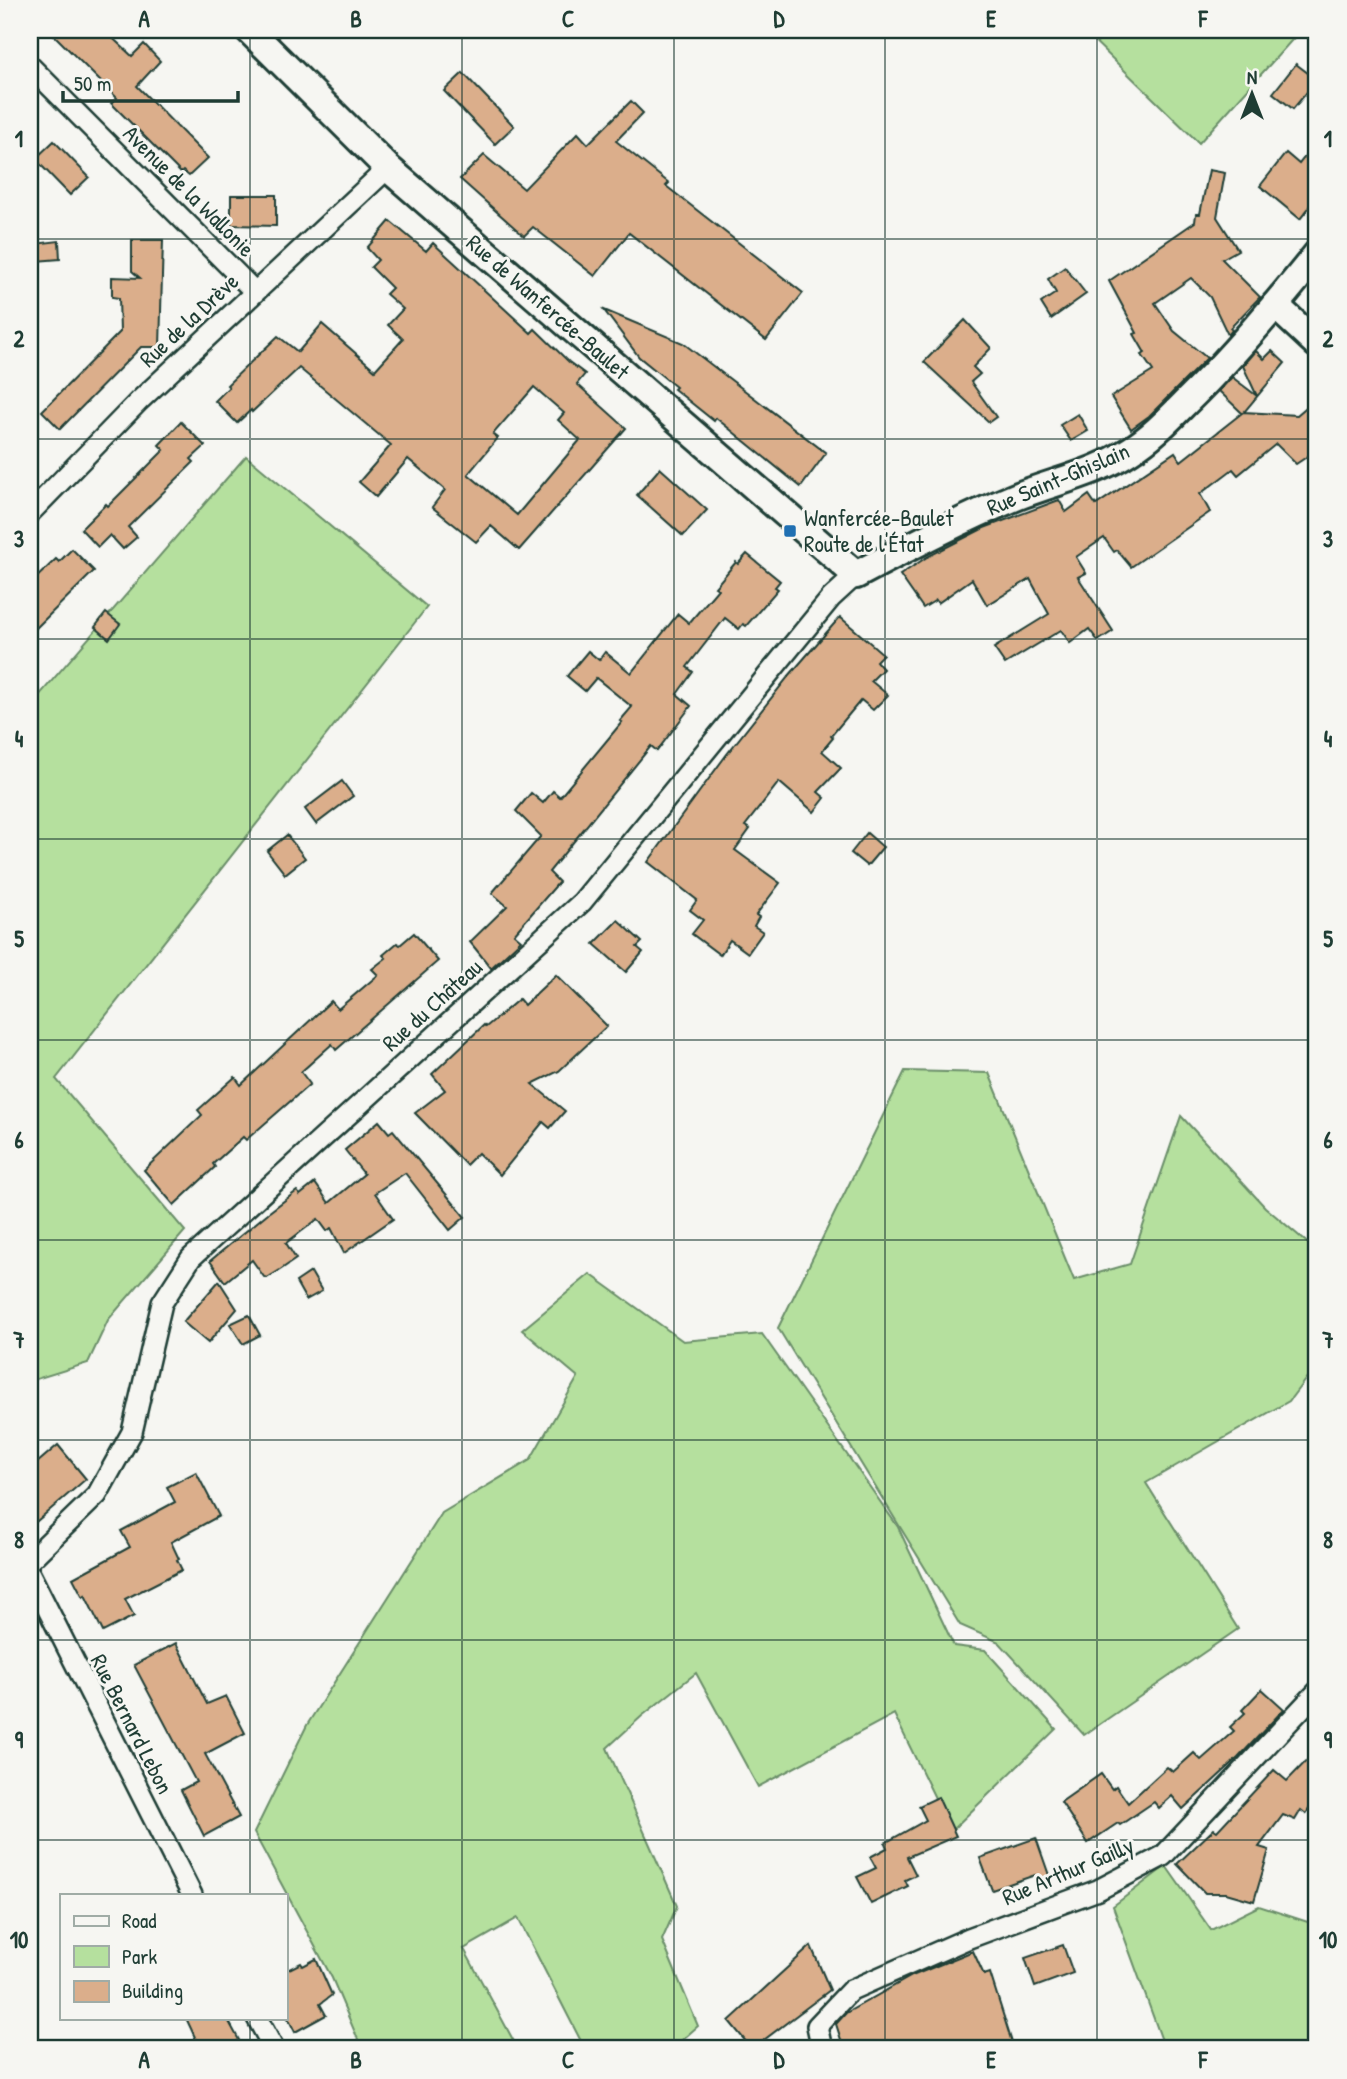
<svg xmlns="http://www.w3.org/2000/svg" width="1347" height="2079" font-family="'Patrick Hand',sans-serif">
	<style>
		.green { fill: #b5e09e; stroke: #6a8e69; stroke-width: 2 }
		.building { fill: #dbae8b; stroke: #1f3d34; stroke-width: 2; fill-rule: evenodd }
		.lines { fill: none; stroke-linecap: round; stroke-linejoin: round }
		.street-casing { stroke: #1f3d34; stroke-width: 24 }
		.secondary-casing { stroke: #1f3d34; stroke-width: 32 }
		.street { stroke: #f6f6f2; stroke-width: 19 }
		.secondary { stroke: #f6f6f2; stroke-width: 26 }
		.grid { fill: none; stroke: #1f3d34; stroke-width: 2; stroke-opacity: 0.55 }
		.poi-dot { fill: #1f6fb2; stroke: #f6f6f2; stroke-width: 2.5 }
		.labels { text-anchor: middle; stroke-width: 6; stroke-linejoin: round; paint-order: stroke }
		.street-label { font-size: 23px; fill: #1f3d34; stroke: #f6f6f2 }
		.poi-label { font-size: 23px; fill: #1f3d34; stroke: #f6f6f2; text-anchor: start }
		.neatline { fill: none; stroke: #1f3d34; stroke-width: 2.5 }
		.grid-label { font-size: 23px; text-anchor: middle; font-weight: bold; fill: #1f3d34 }
	</style>
	<rect width="100%" height="100%" fill="#f6f6f2"/>
	<filter id="ink" filterUnits="userSpaceOnUse"><feTurbulence type="fractalNoise" baseFrequency=".0143" numOctaves="2"/><feDisplacementMap in="SourceGraphic" scale="14" xChannelSelector="R" yChannelSelector="G"/><feConvolveMatrix kernelMatrix="1 2 1 2 8 2 1 2 1" color-interpolation-filters="sRGB"/></filter>
	<g filter="url(#ink)">
		<g class="green">
			<polygon points="1083,30 1301,30 1199,143"/>
			<polygon points="246,456 427,607 56,1079 185,1231 108,1320 88,1363 30,1381 30,706"/>
			<polygon points="905,1071 989,1073 1074,1280 1130,1264 1181,1116 1265,1207 1317,1251 1317,1364 1289,1401 1146,1483 1238,1629 1084,1735 999,1642 960,1625 778,1328"/>
			<polygon points="590,1274 683,1341 762,1334 898,1527 954,1646 985,1650 1056,1729 951,1831 894,1714 758,1787 696,1673 642,1716 607,1748 677,1906 662,1940 698,2026 682,2040 687,2049 585,2049 518,1918 464,1949 518,2049 362,2049 332,1978 254,1833 307,1725 442,1513 530,1460 578,1377 522,1330"/>
			<polygon points="1166,1866 1211,1930 1259,1906 1317,1925 1317,2049 1165,2049 1113,1906"/>
		</g>
		<g class="building">
			<polygon points="49,30 104,30 132,56 144,44 160,61 137,86 208,158 189,176 183,171 181,173 111,103 117,98"/>
			<polygon points="1296,64 1317,80 1293,109 1273,93"/>
			<polygon points="463,73 514,126 495,144 444,91"/>
			<polygon points="631,101 643,113 616,141 669,183 666,186 803,293 766,340 629,233 595,276 533,227 524,236 460,179 484,155 524,189 578,133 588,144"/>
			<polygon points="54,141 89,177 70,195 35,159"/>
			<polygon points="1317,141 1317,198 1300,219 1260,186 1286,153 1299,164"/>
			<polygon points="1209,170 1225,173 1217,217 1238,250 1222,259 1260,297 1230,328 1232,330 1228,335 1210,297 1191,278 1155,303 1174,331 1207,358 1149,416 1131,429 1111,397 1153,371 1142,355 1145,353 1134,334 1137,333 1109,281 1195,222 1196,214 1200,214"/>
			<polygon points="231,195 276,195 276,226 231,225"/>
			<path d="M390,221l36,30 7,-8 98,90 4,-4 34,33 16,12 -8,10 49,44 -107,122 -28,-24 -15,16 -44,-35 13,-17 -37,-31 -32,38 -17,-15 32,-37 -92,-77 -47,44 -1,-2 -14,13 -22,-22 14,-14 -2,-2 51,-49 20,16 24,-28 53,46 28,-31 -15,-14 15,-16 -17,-15 6,-6 -21,-21 7,-7 -11,-12zM534,387l30,26 -6,7 22,20 -63,75 -49,-41 30,-36 -5,-4z"/>
			<polygon points="132,240 163,240 160,347 141,347 60,429 42,411 120,332 119,298 112,297 112,277 140,278 132,271"/>
			<polygon points="59,241 60,259 36,261 34,244"/>
			<polygon points="1065,267 1086,294 1051,319 1041,303 1056,293 1048,279"/>
			<polygon points="604,310 683,343 826,453 801,487 716,418 714,421 674,389 676,387 639,357"/>
			<polygon points="965,320 991,348 973,367 980,374 971,382 996,417 989,422 924,362"/>
			<polygon points="1256,351 1264,359 1272,351 1285,363 1244,412 1297,415 1317,398 1317,450 1296,464 1276,444 1238,475 1233,469 1200,494 1210,512 1131,567 1117,550 1114,552 1104,538 1076,557 1086,573 1078,577 1113,631 1098,641 1089,629 1070,643 1061,630 1005,664 994,648 1049,614 1030,579 987,605 972,579 938,603 936,600 923,608 900,575 927,557 984,528 1059,500 1066,512 1089,495 1096,505 1175,452 1181,461 1242,413 1219,391 1232,377 1257,396 1243,366"/>
			<polygon points="1078,414 1088,431 1071,441 1060,425"/>
			<polygon points="181,422 205,446 191,459 194,462 128,527 137,537 123,549 110,535 98,547 81,529 106,504 108,506 164,450 159,445"/>
			<polygon points="660,468 707,510 683,536 637,495"/>
			<polygon points="72,549 94,571 30,634 30,584 56,559 59,562"/>
			<polygon points="747,554 780,581 775,587 778,589 746,626 743,624 739,629 725,618 687,667 693,672 677,694 691,706 657,751 651,746 549,872 559,882 514,934 521,940 491,968 470,942 507,906 492,893 541,836 516,811 531,793 543,803 553,791 560,797 622,722 620,721 632,707 596,678 585,691 567,676 588,651 599,660 605,652 631,673 678,614 689,623 718,589 715,587 736,562 738,564"/>
			<polygon points="106,613 120,624 109,639 95,627"/>
			<polygon points="840,617 883,654 876,661 883,669 871,681 888,695 873,710 861,700 831,736 833,738 822,751 841,768 818,792 825,798 814,812 779,782 745,826 750,829 735,850 780,883 756,915 759,917 754,926 763,932 748,953 730,940 720,955 692,934 703,920 690,910 697,900 648,862 727,754 788,677"/>
			<polygon points="342,781 353,796 316,824 305,809"/>
			<polygon points="867,833 883,847 867,866 851,853"/>
			<polygon points="287,835 305,858 285,874 267,851"/>
			<polygon points="618,920 642,942 637,947 643,952 626,972 594,944"/>
			<polygon points="414,933 438,961 336,1050 332,1044 301,1072 310,1084 246,1140 243,1137 213,1164 215,1167 174,1205 144,1170 202,1115 198,1110 235,1077 241,1085 331,1001 338,1009 378,975 372,969 386,958 383,955 397,943 400,945"/>
			<polygon points="556,975 607,1026 559,1071 532,1084 565,1111 550,1128 543,1122 500,1175 478,1153 466,1165 415,1113 445,1090 432,1074 484,1025 486,1027 519,999 524,1005"/>
			<polygon points="379,1121 389,1133 393,1130 465,1217 450,1230 405,1173 375,1193 393,1219 344,1253 331,1228 327,1231 318,1219 286,1243 296,1259 280,1270 267,1278 264,1277 252,1260 225,1282 210,1261 268,1213 297,1191 300,1195 315,1183 329,1203 364,1174 345,1150"/>
			<polygon points="311,1272 322,1291 306,1300 296,1282"/>
			<polygon points="219,1281 237,1309 208,1343 183,1322"/>
			<polygon points="249,1315 260,1335 243,1344 230,1324"/>
			<polygon points="58,1445 86,1479 30,1527 30,1469"/>
			<polygon points="196,1472 219,1516 171,1542 179,1559 177,1560 182,1570 125,1599 134,1616 103,1632 85,1595 83,1597 73,1578 130,1547 121,1531 175,1502 167,1487"/>
			<polygon points="176,1643 207,1704 226,1696 245,1733 205,1754 239,1817 204,1836 181,1790 196,1782 134,1665"/>
			<polygon points="1262,1689 1284,1709 1238,1758 1183,1809 1172,1796 1159,1808 1154,1802 1120,1825 1118,1823 1088,1843 1061,1802 1101,1774 1112,1789 1116,1786 1128,1803 1167,1767 1173,1772 1194,1753 1201,1760 1234,1731 1230,1727 1245,1713 1242,1710"/>
			<polygon points="1317,1750 1317,1796 1306,1814 1301,1810 1295,1820 1283,1815 1259,1847 1269,1850 1254,1901 1226,1893 1205,1893 1177,1864 1214,1829 1217,1831 1274,1770 1287,1781"/>
			<polygon points="938,1797 956,1836 907,1857 916,1875 905,1880 908,1886 871,1904 857,1877 876,1868 870,1857 887,1848 885,1843 926,1820 919,1806"/>
			<polygon points="1036,1838 1051,1881 1035,1875 992,1890 980,1858"/>
			<polygon points="1063,1945 1073,1973 1035,1987 1025,1958"/>
			<polygon points="811,1946 830,1990 752,2049 729,2021"/>
			<polygon points="973,1951 984,1975 990,1973 1014,2049 844,2049 836,2024 846,2013 912,1976"/>
			<polygon points="316,1959 332,1995 320,2004 326,2015 295,2032 285,2012 285,1971 301,1963 303,1966"/>
			<polygon points="186,2018 227,2018 239,2040 223,2049 209,2049 205,2042 199,2046"/>
		</g>
		<g class="lines">
			<g class="street-casing">
				<g id="street">
					<polyline points="30,66 255,292"/>
					<polyline points="30,513 139,401 388,168"/>
					<polyline points="30,1560 97,1495 132,1432 162,1303 191,1258 582,902 831,598 856,575"/>
					<polyline points="30,1574 192,1895"/>
					<polyline points="257,2018 274,2049"/>
					<polyline points="822,2049 817,2026 851,1990 969,1938 1098,1890 1163,1856 1317,1692"/>
				</g>
			</g>
			<g class="secondary-casing">
				<g id="secondary">
					<path d="M249,30l139,138 468,407c53,-28 106,-56 162,-79 38,-15 79,-23 113,-46 21,-13 38,-31 56,-49 47,-46 89,-96 130,-147"/>
					<polyline points="1275,305 1317,344"/>
				</g>
			</g>
			<use href="#street" class="street"/>
			<use href="#secondary" class="secondary"/>
		</g>
	</g>
	<path class="grid" d="M250,30v1865M462,30v2019M674,30v2019M885,30v2019M1097,30v2019M30,239h1287M30,439h1287M30,639h1287M30,839h1287M30,1040h1287M30,1240h1287M30,1440h1287M30,1640h1287M30,1840h1287M250,2018v31"/>
	<rect class="poi-dot" x="783" y="524" width="14" height="14" rx="3.5"/>
	<g class="labels">
		<g class="street-label">
			<text transform="translate(189 191) rotate(45)" y="8">Avenue de la Wallonie</text>
			<text transform="translate(548 307) rotate(41)" y="8">Rue de Wanfercée-Baulet</text>
			<text transform="translate(189 320) rotate(-43)" y="8">Rue de la Drève</text>
			<text transform="translate(1058 479) rotate(-23)" y="8">Rue Saint-Ghislain</text>
			<text transform="translate(432 1005) rotate(-42)" y="8">Rue du Château</text>
			<text transform="translate(132 1724) rotate(63)" y="8">Rue Bernard Lebon</text>
			<text transform="translate(1068 1871) rotate(-23)" y="8">Rue Arthur Gailly</text>
		</g>
		<g class="poi-label">
			<text x="804" y="526">Wanfercée-Baulet<tspan x="804" dy="26">Route de l'État</tspan></text>
		</g>
	</g>
	<rect width="1347" height="2079" fill="none" stroke="#f6f6f2" stroke-width="77"/>
	<rect x="60" y="1894" width="228" height="126" fill="#f6f6f2" stroke="#a0aca6" stroke-width="2"/>
	<rect x="74" y="1916" width="35" height="10" fill="#f6f6f2" stroke="#a0aca6" stroke-width="2"/>
	<text x="122" y="1928" font-size="21" fill="#1f3d34">Road</text>
	<rect x="74" y="1946" width="35" height="21" fill="#b5e09e" stroke="#a0aca6" stroke-width="2"/>
	<text x="122" y="1964" font-size="21" fill="#1f3d34">Park</text>
	<rect x="74" y="1981" width="35" height="21" fill="#dbae8b" stroke="#a0aca6" stroke-width="2"/>
	<text x="122" y="1998" font-size="21" fill="#1f3d34">Building</text>
	<g transform="translate(1252 94)" stroke="#f6f6f2" stroke-width="5" paint-order="stroke">
	<path d="M0-5L12 26L0 18L-12 26Z" fill="#1f3d34"/>
	<text y="-10" font-size="19" font-weight="bold" text-anchor="middle" fill="#1f3d34">N</text>
	</g>
	<path d="M63 91v10h175v-10" fill="none" stroke="#1f3d34" stroke-width="3.5"/>
	<text x="74" y="91" font-size="21" fill="#1f3d34" stroke="#f6f6f2" stroke-width="5" paint-order="stroke">50 m</text>
	<rect x="38" y="38" width="1270" height="2002" class="neatline"/>
	<g class="grid-label">
		<text x="144" y="27">A</text>
		<text x="356" y="27">B</text>
		<text x="568" y="27">C</text>
		<text x="779" y="27">D</text>
		<text x="991" y="27">E</text>
		<text x="1203" y="27">F</text>
		<text x="19" y="147">1</text>
		<text x="1328" y="147">1</text>
		<text x="19" y="347">2</text>
		<text x="1328" y="347">2</text>
		<text x="19" y="547">3</text>
		<text x="1328" y="547">3</text>
		<text x="19" y="747">4</text>
		<text x="1328" y="747">4</text>
		<text x="19" y="947">5</text>
		<text x="1328" y="947">5</text>
		<text x="19" y="1148">6</text>
		<text x="1328" y="1148">6</text>
		<text x="19" y="1348">7</text>
		<text x="1328" y="1348">7</text>
		<text x="19" y="1548">8</text>
		<text x="1328" y="1548">8</text>
		<text x="19" y="1748">9</text>
		<text x="1328" y="1748">9</text>
		<text x="19" y="1948">10</text>
		<text x="1328" y="1948">10</text>
		<text x="144" y="2068">A</text>
		<text x="356" y="2068">B</text>
		<text x="568" y="2068">C</text>
		<text x="779" y="2068">D</text>
		<text x="991" y="2068">E</text>
		<text x="1203" y="2068">F</text>
	</g>
</svg>
